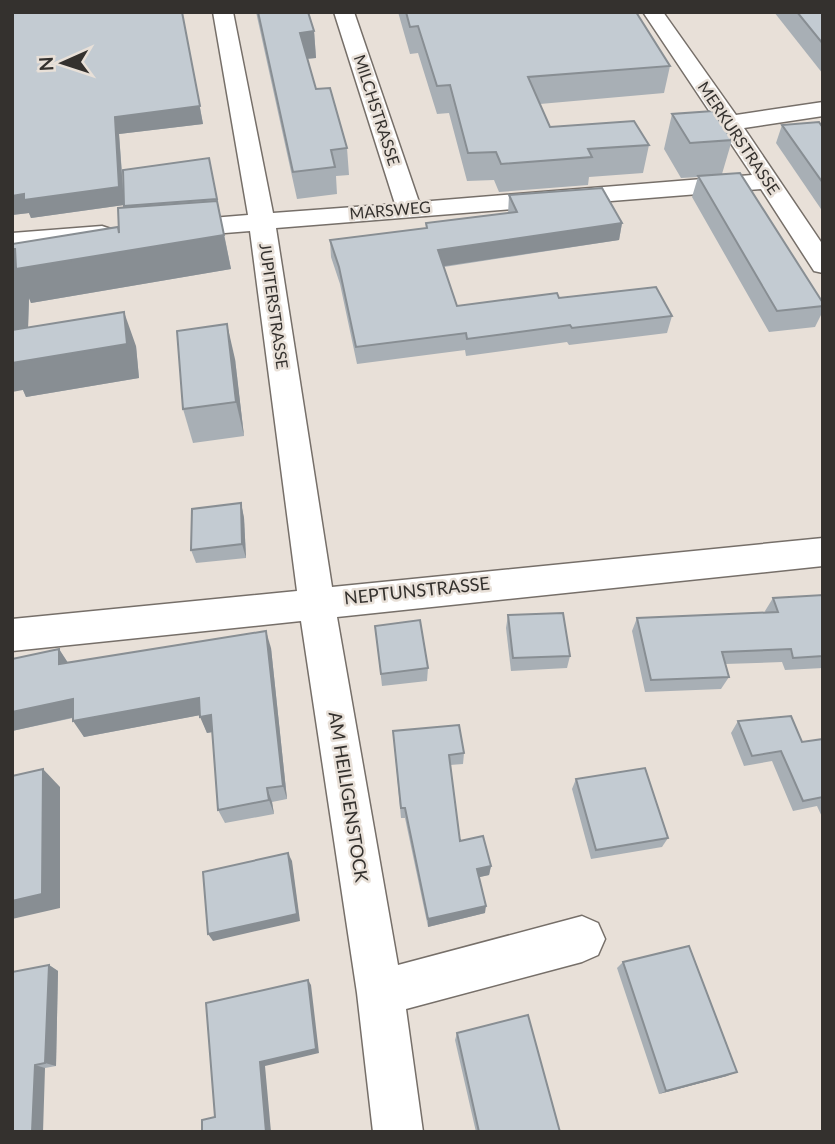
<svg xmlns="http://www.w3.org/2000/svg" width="835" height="1144" font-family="Lato,sans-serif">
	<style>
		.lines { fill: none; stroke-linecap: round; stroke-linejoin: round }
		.minor-casing { stroke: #766f69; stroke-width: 3 }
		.minor { fill: #fff; fill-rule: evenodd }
		.wall { fill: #a8afb5 }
		.shaded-wall { fill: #888e93 }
		.building { fill: #c3cbd2; stroke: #888e93; stroke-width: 2 }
		.labels { text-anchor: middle; stroke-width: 5; stroke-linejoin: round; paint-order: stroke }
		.far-street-label { font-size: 16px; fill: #34312e; stroke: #e8e0d8 }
		.street-label { font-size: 18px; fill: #34312e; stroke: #e8e0d8 }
	</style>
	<rect width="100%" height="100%" fill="#e8e0d8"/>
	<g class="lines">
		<g class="minor-casing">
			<g id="minor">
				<polygon points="213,12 233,12 273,213 395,204 334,12 354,12 419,202 752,175 643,12 663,12 736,115 823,102 823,116 744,128 823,245 823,273 814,271 761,189 276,228 332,587 823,538 823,566 337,617 398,965 582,916 598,923 605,939 598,955 582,962 406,1009 423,1132 373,1132 357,993 301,621 12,651 12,619 297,591 250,231 175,237 166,234 162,229 166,224 175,221 248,215"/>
				<polygon points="102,226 111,229 115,234 111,239 12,249 12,233"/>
			</g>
		</g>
		<use href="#minor" class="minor"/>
	</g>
	<g class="wall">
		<polygon points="12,12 182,12 203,124 119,134 124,199 209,158 231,269 31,303 29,298 28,327 136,346 139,378 26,397 23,390 12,244 118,227 124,208 124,205 31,218 29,213 12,215"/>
		<polygon points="256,12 308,12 314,31 316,58 307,59 316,89 347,148 349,175 336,176 337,194 297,199"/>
		<polygon points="398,12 636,12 670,66 664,93 540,104 550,127 649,145 643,173 589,177 588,185 499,192 494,180 467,181 449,113 437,114 418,53 410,54"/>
		<polygon points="774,12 823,12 823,74"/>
		<polygon points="672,114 732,140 722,174 823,303 823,311 815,327 769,332 692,197 698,177 681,178 664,149"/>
		<polygon points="782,125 823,128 823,212 776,143"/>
		<polygon points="509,195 622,223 619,240 444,267 457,306 559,298 672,316 667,333 569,345 567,342 466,356 465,350 357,364 340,284 331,257 330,240 426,228 426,223 508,214"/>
		<polygon points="235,359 244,436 193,443 183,409"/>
		<polygon points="241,503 244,518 246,558 196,563 191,550"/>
		<polygon points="823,595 823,668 785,670 782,662 725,664 729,677 721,689 645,692 632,631 637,618 766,613 765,611 773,598"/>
		<polygon points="508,615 570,656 567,668 511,671 506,628"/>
		<polygon points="375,626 428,668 427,681 382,686"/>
		<polygon points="271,648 287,799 272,802 274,814 225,823 218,810 212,732 207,733 200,715 84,737 73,718 12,731 12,659 59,649 68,663"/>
		<polygon points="738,721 802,742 823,739 823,819 817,806 793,811 772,761 744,766 731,733"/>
		<polygon points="393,731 464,753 463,764 450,765 460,841 491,866 489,875 479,877 485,913 428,927 405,818 401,818"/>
		<polygon points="576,779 668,838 662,847 591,859 572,789"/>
		<polygon points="623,962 727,1076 659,1094 617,968"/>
		<polygon points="49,965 58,971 56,1066 45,1068 12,1132"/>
		<polygon points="457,1033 560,1132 476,1132 455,1040"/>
	</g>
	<g class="shaded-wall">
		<polygon points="182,12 203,124 119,134 124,205 31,218 29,213 12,215 12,196 115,117"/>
		<polygon points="314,31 316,58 302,59 300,33"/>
		<polygon points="217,201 231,269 31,303 29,298 27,361 124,312 136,346 139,378 26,397 23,390 12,392 12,299 15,248 24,268"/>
		<polygon points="622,223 619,240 438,267 438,250"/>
		<polygon points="227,324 235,359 244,436 236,402"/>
		<polygon points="241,503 244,518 246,558 242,544"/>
		<polygon points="266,631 271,648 287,799 283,786"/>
		<polygon points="59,649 70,666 59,664"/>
		<polygon points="199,698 206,714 84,737 73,721"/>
		<polygon points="73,699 84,715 12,731 12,712"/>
		<polygon points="211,715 218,731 207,733 200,717"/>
		<polygon points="43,769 60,787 60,908 12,919 12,901"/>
		<polygon points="267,788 272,802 274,814 269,800"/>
		<polygon points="288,853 292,861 300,921 213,941 208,934"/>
		<polygon points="491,866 489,875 476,878 477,869"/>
		<polygon points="486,906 485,913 428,927 428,919"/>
		<polygon points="49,965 58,971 56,1066 45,1063"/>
		<polygon points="308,980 311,985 319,1053 265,1066 271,1132 266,1132 260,1062"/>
		<polygon points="35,1065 45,1068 43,1132 32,1132"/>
		<polygon points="737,1072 727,1076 659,1094 666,1091"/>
	</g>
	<g class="building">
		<polygon points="12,12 182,12 200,106 115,117 119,187 24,200 24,194 12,196"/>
		<polygon points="258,12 308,12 314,31 300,33 316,89 330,88 347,148 331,150 335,167 293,172"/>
		<polygon points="406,12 636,12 670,66 528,77 550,127 634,121 649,145 588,149 592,157 501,164 496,152 468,153 450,85 437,86 418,26 410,27"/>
		<polygon points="797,12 823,12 823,44"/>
		<polygon points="713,111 732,140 690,143 672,114"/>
		<polygon points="819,122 823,128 823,183 782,125"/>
		<polygon points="209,158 217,199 124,206 123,170"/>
		<polygon points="740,173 823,303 823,306 777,311 698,176"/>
		<polygon points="602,188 622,223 438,250 457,306 557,293 559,298 656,287 672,316 572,328 570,325 467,339 466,333 356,347 339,267 330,240 427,228 426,223 517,212 509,195"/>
		<polygon points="217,201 224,235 16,269 15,248 12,299 12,244 118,227 119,233 118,208"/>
		<polygon points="124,312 127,344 12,363 12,330"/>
		<polygon points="227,324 236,402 183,409 177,331"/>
		<polygon points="241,503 242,544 191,550 192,509"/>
		<polygon points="823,595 823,656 793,658 791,649 722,652 729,677 651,680 637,618 778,612 773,598"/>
		<polygon points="563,613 570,656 513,658 508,615"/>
		<polygon points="420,620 428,668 381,674 375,626"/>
		<polygon points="266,631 283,786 267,788 269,800 218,810 211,715 200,717 199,698 73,721 73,699 12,712 12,659 59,649 59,664"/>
		<polygon points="791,716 802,742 823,739 823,797 803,801 781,751 752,756 738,721"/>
		<polygon points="459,725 464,753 449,755 460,841 483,836 491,866 477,869 486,906 428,919 405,808 401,808 393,731"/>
		<polygon points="645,768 668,838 596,850 576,779"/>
		<polygon points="43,769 42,894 12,901 12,776"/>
		<polygon points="288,853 297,914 208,934 203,872"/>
		<polygon points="689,946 737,1072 666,1091 623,962"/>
		<polygon points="49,965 45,1063 35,1065 32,1132 12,1132 12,972"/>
		<polygon points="308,980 316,1049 260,1062 266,1132 202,1132 202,1120 215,1117 206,1003"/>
		<polygon points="528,1015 560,1132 479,1132 457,1033"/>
	</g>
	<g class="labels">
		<g class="far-street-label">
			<text transform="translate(377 110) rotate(72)" y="6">MILCHSTRASSE</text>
			<text transform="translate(739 138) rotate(56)" y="6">MERKURSTRASSE</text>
			<text transform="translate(390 210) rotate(-5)" y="6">MARSWEG</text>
			<text transform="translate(274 306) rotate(82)" y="6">JUPITERSTRASSE</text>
		</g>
		<g class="street-label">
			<text transform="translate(417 591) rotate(-6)" y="6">NEPTUNSTRASSE</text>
			<text transform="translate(348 797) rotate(81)" y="6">AM HEILIGENSTOCK</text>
		</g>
	</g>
	<rect width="835" height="1144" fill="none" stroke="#34312e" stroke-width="28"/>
	<g transform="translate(63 63) rotate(267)" stroke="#e8e0d8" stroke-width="5" paint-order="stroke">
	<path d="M0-5L12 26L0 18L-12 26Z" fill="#34312e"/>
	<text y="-10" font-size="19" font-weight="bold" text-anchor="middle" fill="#34312e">N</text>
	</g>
</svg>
